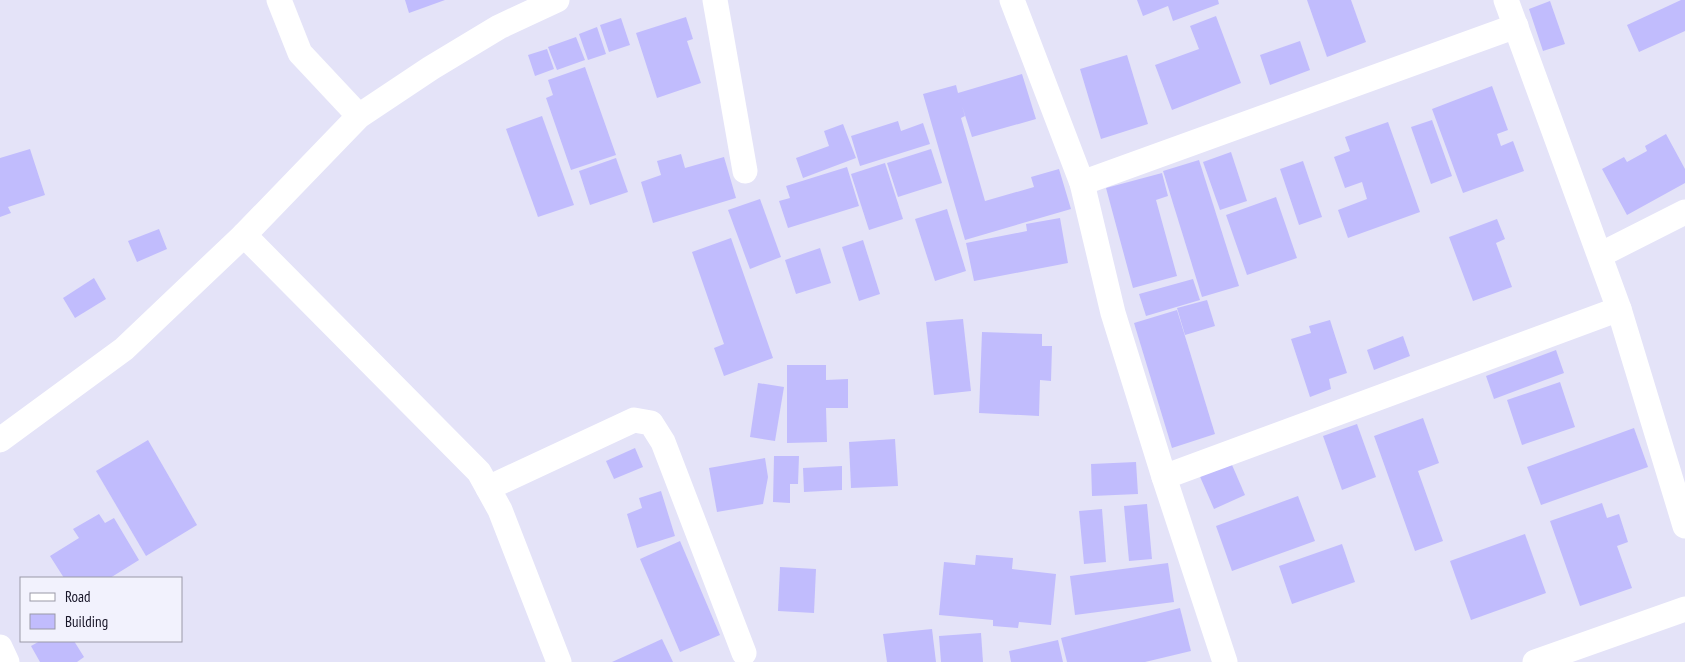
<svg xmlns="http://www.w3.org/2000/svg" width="1685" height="662" font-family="'PT Sans Narrow',sans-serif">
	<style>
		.building { fill: #c1bcfd }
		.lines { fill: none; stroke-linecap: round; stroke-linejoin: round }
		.street { stroke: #fff; stroke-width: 25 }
	</style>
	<rect width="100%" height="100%" fill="#e4e3f8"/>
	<g class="building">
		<polygon points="405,0 445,0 409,13"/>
		<polygon points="1137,0 1218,0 1219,4 1173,21 1168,6 1143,16"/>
		<polygon points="1307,0 1351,0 1366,42 1327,57"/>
		<polygon points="1681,0 1685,0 1685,31 1639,52 1627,25"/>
		<polygon points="1550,1 1565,44 1543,51 1529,9"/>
		<polygon points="1216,16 1241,83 1172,110 1155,65 1199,49 1190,26"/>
		<polygon points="686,17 693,39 687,41 701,83 657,98 636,33"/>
		<polygon points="621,18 630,45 609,52 600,25"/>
		<polygon points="597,27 606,54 588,60 579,34"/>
		<polygon points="576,37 585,60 557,70 548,47"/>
		<polygon points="1300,41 1310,70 1270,85 1260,55"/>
		<polygon points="547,49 554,69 535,76 528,55"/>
		<polygon points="1127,55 1148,124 1101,139 1080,69"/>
		<polygon points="585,67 616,155 571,170 546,98 553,95 548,80"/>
		<polygon points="1022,74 1036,119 972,137 962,106 965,116 961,118 985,201 1034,187 1031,177 1059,169 1071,209 965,240 923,94 956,85 958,93"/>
		<polygon points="1492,86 1508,130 1497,134 1501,146 1513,141 1524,171 1463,193 1432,109"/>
		<polygon points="542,116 574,205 538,217 506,129"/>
		<polygon points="1432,120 1452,176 1431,184 1411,127"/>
		<polygon points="898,121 901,131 923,123 930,144 860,166 851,136"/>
		<polygon points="1388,122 1420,212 1348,238 1338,210 1367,199 1362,182 1345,188 1334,157 1350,151 1345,137"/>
		<polygon points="843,124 856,158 803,178 796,158 829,146 824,131"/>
		<polygon points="1666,134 1685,169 1685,183 1627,215 1602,169 1624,157 1627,162 1647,151 1645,146"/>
		<polygon points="30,149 45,195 8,207 11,213 0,217 0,158"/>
		<polygon points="931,149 942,183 898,197 887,163"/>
		<polygon points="1231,152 1247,201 1220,210 1203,162"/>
		<polygon points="681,154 685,168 724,157 736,198 653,223 641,182 661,175 657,161"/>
		<polygon points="616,158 628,192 590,205 579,171"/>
		<polygon points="1199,160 1239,286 1202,297 1163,171"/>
		<polygon points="1303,161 1322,217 1299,225 1280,169"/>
		<polygon points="885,163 903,219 869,230 851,174"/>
		<polygon points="847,167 859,206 788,228 779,201 790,198 786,186"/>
		<polygon points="1162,173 1168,196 1156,200 1177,276 1133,288 1106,188"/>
		<polygon points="1276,197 1297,258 1247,275 1226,215"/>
		<polygon points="760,199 781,257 750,269 728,210"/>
		<polygon points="947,209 966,271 935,281 915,219"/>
		<polygon points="1060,218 1068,263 974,281 966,243 1027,231 1026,224"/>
		<polygon points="1497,219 1505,239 1496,243 1512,287 1473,301 1449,237"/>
		<polygon points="159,229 167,249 137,262 128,241"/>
		<polygon points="731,238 773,358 724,376 714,348 724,344 692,252"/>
		<polygon points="863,240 880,294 859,301 842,247"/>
		<polygon points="820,248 831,283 796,294 785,260"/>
		<polygon points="94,278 106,299 75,318 63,298"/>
		<polygon points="1193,279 1200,300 1146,316 1139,294"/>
		<polygon points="1207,300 1215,326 1185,335 1177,308"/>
		<polygon points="1177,310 1215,434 1172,448 1134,323"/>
		<polygon points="963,319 971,391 934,395 926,322"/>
		<polygon points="1330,320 1347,373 1329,379 1331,389 1310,397 1291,339 1311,333 1309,326"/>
		<polygon points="982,332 1042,334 1042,346 1052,346 1051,381 1040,380 1039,416 979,413"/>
		<polygon points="1403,336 1410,356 1374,370 1367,350"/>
		<polygon points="1556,350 1564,373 1494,399 1486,376"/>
		<polygon points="787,365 826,365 826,380 848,379 848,408 826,408 827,442 787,443"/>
		<polygon points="1560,382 1575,427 1522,445 1507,400"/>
		<polygon points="758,383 784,387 775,441 750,437"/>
		<polygon points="1423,418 1439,463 1418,471 1443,541 1415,551 1374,436"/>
		<polygon points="1357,424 1376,477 1342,490 1323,436"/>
		<polygon points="1634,428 1648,467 1541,505 1527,467"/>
		<polygon points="895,439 898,486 851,488 849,442"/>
		<polygon points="148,440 197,525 146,556 96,471"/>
		<polygon points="635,448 643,467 614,479 606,461"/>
		<polygon points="774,456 799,456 798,484 790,484 790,503 773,502"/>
		<polygon points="765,458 768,477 763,504 717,512 709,468"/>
		<polygon points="1229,458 1245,495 1214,509 1198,472"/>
		<polygon points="1136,462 1138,494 1092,496 1091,464"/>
		<polygon points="842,466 842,490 804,492 803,468"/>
		<polygon points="661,491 675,536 637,548 627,514 642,508 639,498"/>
		<polygon points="1298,496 1315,541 1232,571 1216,526"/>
		<polygon points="1602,503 1607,518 1619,514 1628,542 1617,546 1632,588 1580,606 1550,521"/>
		<polygon points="1147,504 1152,559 1129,561 1124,506"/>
		<polygon points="1102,509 1106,562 1084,564 1079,511"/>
		<polygon points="99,514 105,523 114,518 139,560 110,578 64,578 50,556 79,538 73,529"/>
		<polygon points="1525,534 1546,593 1471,620 1450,561"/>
		<polygon points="680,541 720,635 680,652 640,559"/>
		<polygon points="1342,544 1355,582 1292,604 1279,566"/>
		<polygon points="976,555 1013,558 1012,569 1056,574 1051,625 1019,622 1018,628 993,626 993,620 939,615 944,562 975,565"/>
		<polygon points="1168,563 1174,602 1075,615 1070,576"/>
		<polygon points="780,567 816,569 814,613 778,611"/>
		<polygon points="1180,608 1191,651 1145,662 1067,662 1061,638"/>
		<polygon points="932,629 936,662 887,662 883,634"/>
		<polygon points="981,633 983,662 941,662 939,636"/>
		<polygon points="662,639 673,662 612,662"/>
		<polygon points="1058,640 1063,662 1011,662 1009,651"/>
		<polygon points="40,641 74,641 84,657 77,662 40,662 31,646"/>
	</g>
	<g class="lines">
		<g class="street">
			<polyline points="279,0 300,53 359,116"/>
			<polyline points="715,0 745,171"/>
			<polyline points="1012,0 1082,183 1113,313 1164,477 1225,662"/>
			<polyline points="1506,0 1619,309 1685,526"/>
			<polyline points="1082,183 1516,26"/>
			<polyline points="244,235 479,472 500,510 559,662"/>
			<polyline points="1600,255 1685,212"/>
			<polyline points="0,440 124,349 244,235 359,116 431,68 499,27 557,0"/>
			<polyline points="1164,477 1619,309"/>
			<polyline points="488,488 634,420 651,423 663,442 744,653"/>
			<polyline points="0,647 7,662"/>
			<polyline points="1535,662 1685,609"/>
		</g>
	</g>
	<rect x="20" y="577" width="162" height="65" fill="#f2f2fd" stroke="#9a99a7"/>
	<rect x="30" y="593" width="25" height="8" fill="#ffffff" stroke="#9a99a7"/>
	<text x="65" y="602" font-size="15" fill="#161426">Road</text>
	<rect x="30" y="614" width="25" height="15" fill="#c1bcfd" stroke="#9a99a7"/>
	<text x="65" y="627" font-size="15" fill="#161426">Building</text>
</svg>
